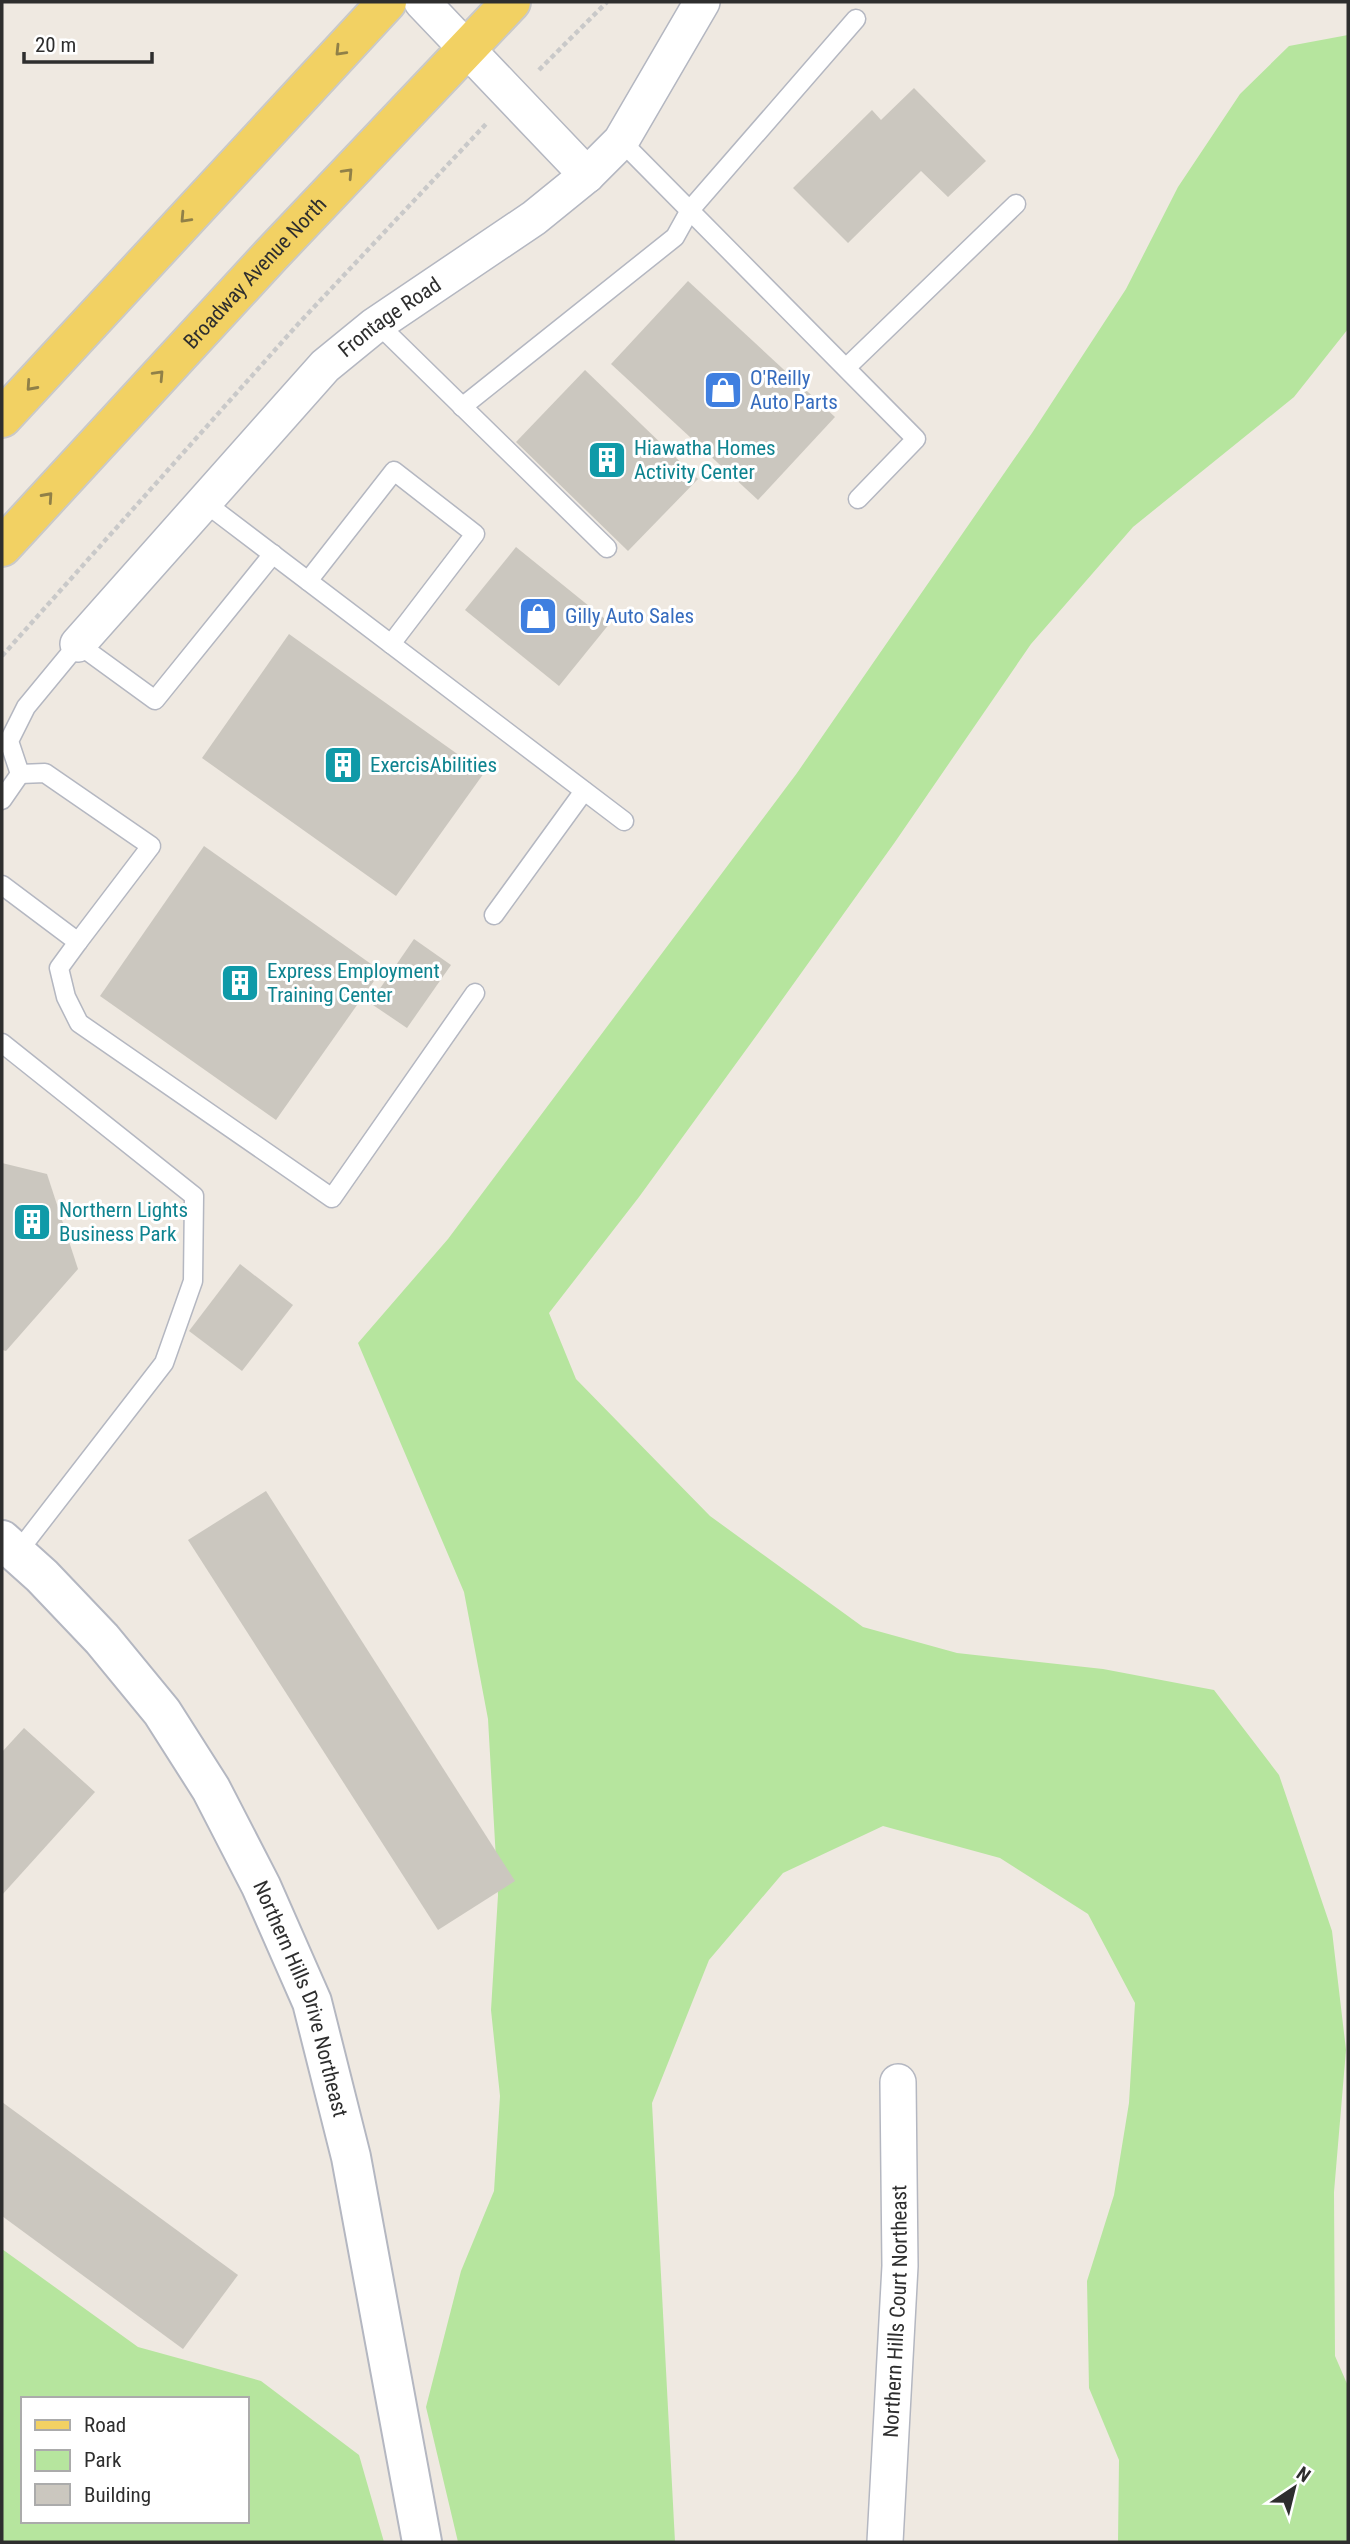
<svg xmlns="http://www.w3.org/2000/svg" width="1350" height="2544" font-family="'Roboto Condensed',sans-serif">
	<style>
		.green { fill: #b6e59e; fill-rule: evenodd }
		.building { fill: #cbc7bf }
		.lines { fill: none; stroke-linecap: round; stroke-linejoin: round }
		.lane-casing { stroke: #b4b7c1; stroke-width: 21 }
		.street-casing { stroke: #b4b7c1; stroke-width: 38 }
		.secondary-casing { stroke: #b4b7c1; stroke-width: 42 }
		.primary-casing { stroke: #c9c9c9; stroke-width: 42 }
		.path { stroke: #c9c9c9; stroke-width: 4.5; stroke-dasharray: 5 3.5; stroke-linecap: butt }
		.lane { stroke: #fff; stroke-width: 18 }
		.street { stroke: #fff; stroke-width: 35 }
		.secondary { stroke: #fff; stroke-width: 38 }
		.primary { stroke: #f2d163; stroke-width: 38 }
		.oneway { stroke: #908048 }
		.labels { text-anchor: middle; stroke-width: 6; stroke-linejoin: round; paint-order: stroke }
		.street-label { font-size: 21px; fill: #2e2e2e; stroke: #fff }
		.shop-label { font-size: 21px; fill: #366cbe; stroke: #fff; text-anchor: start }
		.culture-label { font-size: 21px; fill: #0d838f; stroke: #fff; text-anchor: start }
	</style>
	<rect width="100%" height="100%" fill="#efe9e1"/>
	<g class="green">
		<polygon points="1348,35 1348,329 1294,397 1133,527 1031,644 895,842 759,1032 639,1197 549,1313 576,1379 710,1516 863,1627 957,1653 1103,1669 1214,1690 1279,1775 1332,1931 1346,2050 1334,2192 1335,2356 1348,2386 1348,2542 1118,2542 1119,2460 1089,2388 1087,2281 1114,2195 1129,2103 1135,2003 1088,1914 1000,1858 883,1826 783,1873 709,1960 652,2103 675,2542 458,2542 426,2407 461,2271 494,2191 500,2096 491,2010 498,1895 488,1719 464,1592 358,1343 448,1239 797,773 1032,433 1126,289 1178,187 1240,94 1289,46"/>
		<path d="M2,2249l136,98 123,34 98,74 25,87h-382zM23,2399h224v122h-224z"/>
	</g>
	<g class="building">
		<polygon points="914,88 986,161 948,197 921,171 848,243 793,188 872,110 881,120"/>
		<polygon points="688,281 835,417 758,500 611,364"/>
		<polygon points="585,370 698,479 628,551 516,442"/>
		<polygon points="516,547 610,623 559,686 465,610"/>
		<polygon points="289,634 484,773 396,896 202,758"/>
		<polygon points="204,846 381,971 276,1120 100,996"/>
		<polygon points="414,939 451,965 407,1028 370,1003"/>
		<polygon points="2,1163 47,1174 78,1269 6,1351 2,1350"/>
		<polygon points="240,1264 293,1305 242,1371 189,1331"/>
		<polygon points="266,1491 515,1881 438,1930 188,1540"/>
		<polygon points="24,1728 95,1792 2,1895 2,1752"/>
		<polygon points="2,2102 238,2275 183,2349 2,2216"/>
	</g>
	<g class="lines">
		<g class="lane-casing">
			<g id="lane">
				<polyline points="621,141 916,439 858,499"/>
				<polyline points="378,324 607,548"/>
				<polyline points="847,367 1016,204"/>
				<polyline points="462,407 675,237 690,210 856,19"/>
				<polyline points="204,502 624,821"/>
				<polyline points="308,581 394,471 475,534 391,644"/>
				<polyline points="20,774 45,773 151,846 78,942"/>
				<polyline points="2,800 20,774 9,741 26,707 78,644 155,700 273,554"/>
				<polyline points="2,885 78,942 59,968 66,997 79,1023 332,1198 475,993"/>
				<polyline points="494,915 584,791"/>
				<polyline points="2,1043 194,1196 193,1281 164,1363 17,1553"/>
			</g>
		</g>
		<g class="street-casing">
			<g id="street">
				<polyline points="422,2 587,175"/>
				<path id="s1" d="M78,644l247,-278 49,-40 160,-108 53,-43 34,-34 81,-139"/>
				<path id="s2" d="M885,2542l15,-276 -2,-184"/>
			</g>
		</g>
		<g class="secondary-casing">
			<g id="secondary">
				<path id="s3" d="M2,1540l40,36 60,63 60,73 49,77 50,97 51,116 39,155 71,385"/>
			</g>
		</g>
		<g class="primary-casing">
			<g id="primary">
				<polyline points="2,418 387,2"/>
				<path id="s4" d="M2,547l269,-292 240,-253"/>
			</g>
		</g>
		<g class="path">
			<polyline points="539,70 607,2"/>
			<polyline points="2,656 299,323 486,124"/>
		</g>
		<use href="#lane" class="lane"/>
		<use href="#street" class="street"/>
		<use href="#secondary" class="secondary"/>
		<use href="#primary" class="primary"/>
	</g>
	<defs><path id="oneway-chevron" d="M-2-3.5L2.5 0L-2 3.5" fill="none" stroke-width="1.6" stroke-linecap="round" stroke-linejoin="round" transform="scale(1.75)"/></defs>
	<g class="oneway">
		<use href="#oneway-chevron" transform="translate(340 51) rotate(134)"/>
		<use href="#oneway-chevron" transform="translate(348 173) rotate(-47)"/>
		<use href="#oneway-chevron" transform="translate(185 218) rotate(133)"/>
		<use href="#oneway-chevron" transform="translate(159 375) rotate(-47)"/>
		<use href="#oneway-chevron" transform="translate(31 386) rotate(132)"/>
		<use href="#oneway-chevron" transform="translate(48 497) rotate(-48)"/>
	</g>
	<defs>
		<g id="shop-square" transform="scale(2.0125)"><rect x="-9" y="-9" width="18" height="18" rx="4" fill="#3f7fe0" stroke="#fff"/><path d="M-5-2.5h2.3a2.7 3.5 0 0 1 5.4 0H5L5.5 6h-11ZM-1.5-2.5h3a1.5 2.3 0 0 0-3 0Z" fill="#fff"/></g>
		<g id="building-square" transform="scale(2.0125)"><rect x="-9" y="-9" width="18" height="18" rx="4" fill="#0f9aa8" stroke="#fff"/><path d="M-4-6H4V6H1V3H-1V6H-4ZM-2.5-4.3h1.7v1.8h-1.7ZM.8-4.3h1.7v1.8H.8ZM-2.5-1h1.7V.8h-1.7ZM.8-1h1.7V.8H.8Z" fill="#fff"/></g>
	</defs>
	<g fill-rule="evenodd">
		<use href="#shop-square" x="723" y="390"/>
		<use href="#building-square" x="607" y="460"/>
		<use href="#shop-square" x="538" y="616"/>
		<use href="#building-square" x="343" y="765"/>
		<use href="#building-square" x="240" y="983"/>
		<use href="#building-square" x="32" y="1222"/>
	</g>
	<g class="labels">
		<g class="street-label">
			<text dy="7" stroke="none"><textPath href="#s4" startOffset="373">Broadway Avenue North</textPath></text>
			<text dy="7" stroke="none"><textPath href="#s1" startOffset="453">Frontage Road</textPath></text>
			<text dy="7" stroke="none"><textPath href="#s3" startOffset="556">Northern Hills Drive Northeast</textPath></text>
			<text dy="7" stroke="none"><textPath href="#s2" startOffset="231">Northern Hills Court Northeast</textPath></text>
		</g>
		<g class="shop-label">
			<text x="750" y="385">O'Reilly<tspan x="750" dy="24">Auto Parts</tspan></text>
			<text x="565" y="623">Gilly Auto Sales</text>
		</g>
		<g class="culture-label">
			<text x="634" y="455">Hiawatha Homes<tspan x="634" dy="24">Activity Center</tspan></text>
			<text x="370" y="772">ExercisAbilities</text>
			<text x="267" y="978">Express Employment<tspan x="267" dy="24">Training Center</tspan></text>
			<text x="59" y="1217">Northern Lights<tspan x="59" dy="24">Business Park</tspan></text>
		</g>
	</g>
	<rect width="1350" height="2544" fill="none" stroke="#2e2e2e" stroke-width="7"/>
	<rect x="21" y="2397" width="228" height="126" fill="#ffffff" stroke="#ababab" stroke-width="2"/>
	<rect x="35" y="2420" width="35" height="10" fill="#f2d163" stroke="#ababab" stroke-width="2"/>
	<text x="84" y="2432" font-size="21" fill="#2e2e2e">Road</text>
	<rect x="35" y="2450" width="35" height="21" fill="#b6e59e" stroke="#ababab" stroke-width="2"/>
	<text x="84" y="2467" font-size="21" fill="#2e2e2e">Park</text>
	<rect x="35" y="2484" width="35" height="21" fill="#cbc7bf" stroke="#ababab" stroke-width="2"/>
	<text x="84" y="2502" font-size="21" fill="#2e2e2e">Building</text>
	<g transform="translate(1294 2488) rotate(35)" stroke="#ffffff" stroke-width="5" paint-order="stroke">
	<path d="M0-5L12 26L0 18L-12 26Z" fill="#2e2e2e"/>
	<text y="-10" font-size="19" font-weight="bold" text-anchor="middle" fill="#2e2e2e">N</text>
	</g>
	<path d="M24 52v10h128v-10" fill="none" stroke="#2e2e2e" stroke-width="3.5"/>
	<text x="35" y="52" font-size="21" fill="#2e2e2e" stroke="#ffffff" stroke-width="5" paint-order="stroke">20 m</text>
</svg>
